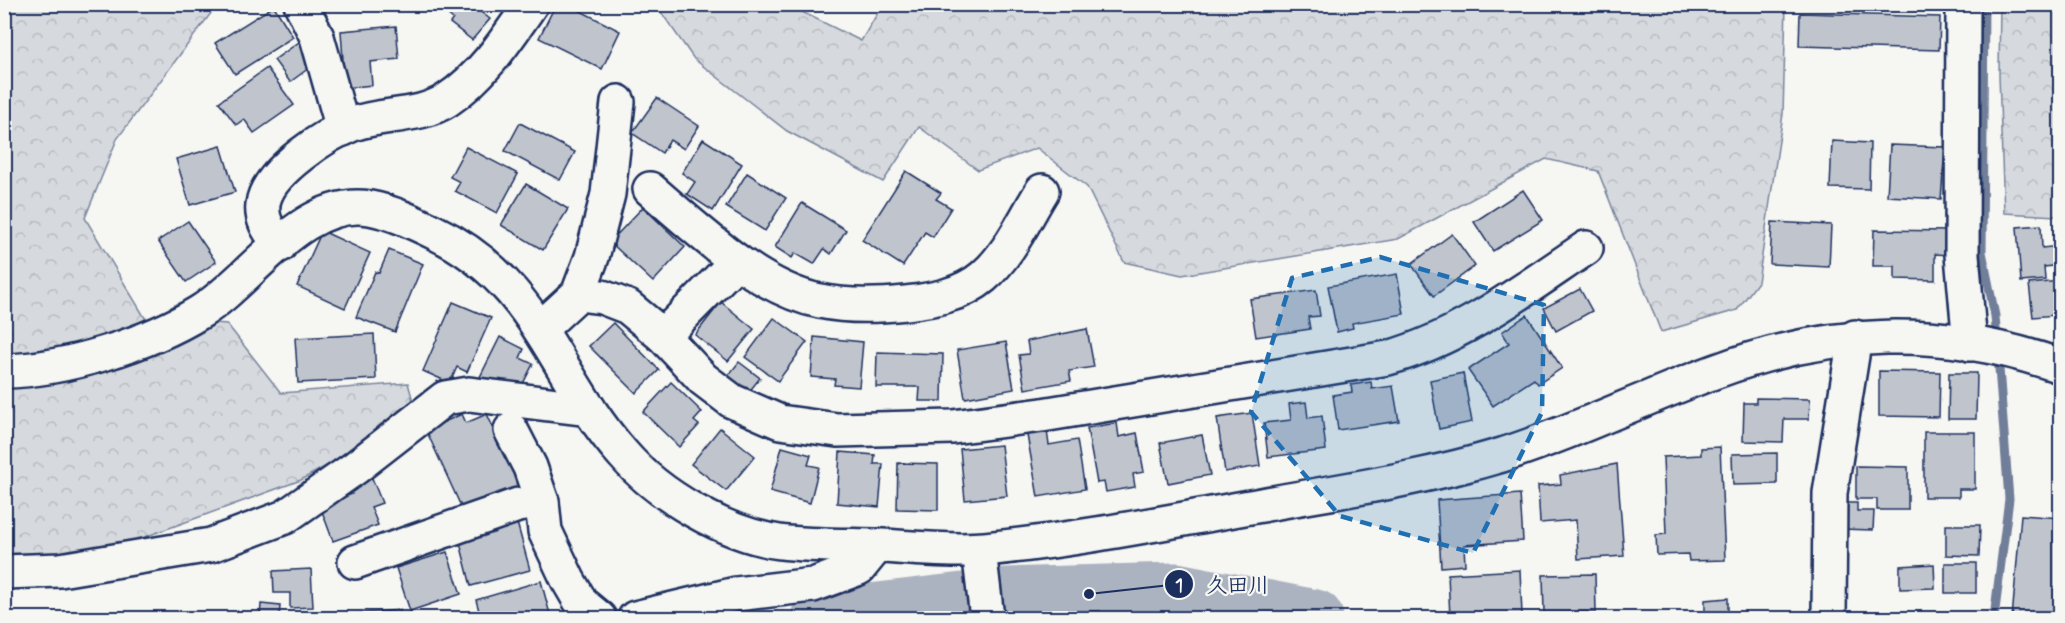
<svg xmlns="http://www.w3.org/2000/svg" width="2065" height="623" font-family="Mynerve,'Klee One',sans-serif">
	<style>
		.forest { fill: url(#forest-crowns); stroke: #78849e; stroke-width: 1.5 }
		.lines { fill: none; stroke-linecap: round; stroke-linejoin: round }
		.stream { stroke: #717e99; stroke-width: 9 }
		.river { stroke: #abb2c0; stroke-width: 57 }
		.building { fill: #c0c4cd; stroke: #1b2f5e; stroke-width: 1.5 }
		.minor-casing { stroke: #1b2f5e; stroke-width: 38 }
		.minor { stroke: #f6f6f2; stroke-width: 33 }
		.marked { fill: #1f6fb2; fill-opacity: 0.2; stroke: #1f6fb2; stroke-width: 4.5; stroke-dasharray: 12 8; stroke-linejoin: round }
		.leader { fill: none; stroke: #1b2f5e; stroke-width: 2 }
		.callout-dot { fill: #1b2f5e; stroke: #f6f6f2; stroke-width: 2 }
		.mark-label { font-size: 18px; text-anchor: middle; font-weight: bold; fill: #fff }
		.callout-label { font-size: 21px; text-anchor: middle; font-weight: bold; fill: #1b2f5e; stroke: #f6f6f2; stroke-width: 4.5; stroke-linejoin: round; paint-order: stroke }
	</style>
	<defs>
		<pattern id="forest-crowns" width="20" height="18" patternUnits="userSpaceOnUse" patternTransform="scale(1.5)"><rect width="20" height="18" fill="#d6d9dd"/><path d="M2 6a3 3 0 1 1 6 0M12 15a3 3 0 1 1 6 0" fill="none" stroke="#b7bbc0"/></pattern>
	</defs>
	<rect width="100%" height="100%" fill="#f6f6f2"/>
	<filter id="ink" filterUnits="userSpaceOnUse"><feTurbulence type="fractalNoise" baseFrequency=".0167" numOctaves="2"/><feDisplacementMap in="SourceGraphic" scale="12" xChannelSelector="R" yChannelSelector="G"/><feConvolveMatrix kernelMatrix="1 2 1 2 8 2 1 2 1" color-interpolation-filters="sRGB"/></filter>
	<g filter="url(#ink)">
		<g class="forest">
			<polygon points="5,5 217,5 117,139 85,218 145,318 227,324 281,393 408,383 413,401 366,444 301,480 128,543 5,562"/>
			<polygon points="656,5 798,5 800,11 861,41 883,4 1786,5 1783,114 1758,282 1737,310 1661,332 1598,171 1546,159 1398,239 1182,275 1124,262 1087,187 1037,148 978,170 919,127 883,182 787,131 694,59"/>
			<polygon points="2000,5 2060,5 2060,220 2057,216 2004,213 1999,75"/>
		</g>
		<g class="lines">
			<polyline class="stream" points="1984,4 1982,252 1995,316 2009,499 1994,618"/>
			<polyline class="river" points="819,618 1005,596 1176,591 1315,618"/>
		</g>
		<g class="building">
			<polygon points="487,4 481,12 490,19 472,40 450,23 453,19 437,5"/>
			<polygon points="556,4 567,4 620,31 602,69 539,38"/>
			<polygon points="274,6 293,37 235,74 215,43"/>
			<polygon points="1800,13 1940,17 1939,50 1799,46"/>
			<polygon points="396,26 399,59 370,62 372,85 345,88 341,31"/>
			<polygon points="302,40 309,68 290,82 274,60"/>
			<polygon points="267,68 294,105 254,133 244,119 236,125 219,102"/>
			<polygon points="657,98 699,126 684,149 670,140 662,153 632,133"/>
			<polygon points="520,123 575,152 560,180 505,151"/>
			<polygon points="703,139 742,164 713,211 687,194 695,182 682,173"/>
			<polygon points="1832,141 1870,143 1869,189 1830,188"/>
			<polygon points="1890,145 1945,147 1941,199 1887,196"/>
			<polygon points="221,146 235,192 190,205 176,159"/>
			<polygon points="466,147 518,174 497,213 455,191 460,182 450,177"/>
			<polygon points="906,171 941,193 936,199 951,208 933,237 925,232 903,266 862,240"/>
			<polygon points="747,173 786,198 765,231 726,207"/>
			<polygon points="526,184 568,209 543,250 501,225"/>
			<polygon points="1523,190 1543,220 1493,251 1474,222"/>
			<polygon points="802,203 846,230 831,254 824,249 814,264 795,253 792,258 775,247"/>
			<polygon points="643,207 685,247 653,282 610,242"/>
			<polygon points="188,221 216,262 186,282 158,241"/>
			<polygon points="1772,222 1831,225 1829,267 1770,264"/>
			<polygon points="2041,225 2042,248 2060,246 2060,265 2044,267 2045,280 2021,282 2017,227"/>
			<polygon points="1874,230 1950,231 1950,255 1935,254 1935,280 1895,279 1895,266 1873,266"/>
			<polygon points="322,231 370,253 345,308 297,286"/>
			<polygon points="1452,234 1475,266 1434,296 1411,264"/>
			<polygon points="389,250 423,264 395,332 356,317 375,272 379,273"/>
			<polygon points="1397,274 1404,314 1352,323 1353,328 1337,332 1328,286"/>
			<polygon points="2060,281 2060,325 2056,326 2055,315 2033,317 2029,284"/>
			<polygon points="1580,289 1592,311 1556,331 1544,308"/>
			<polygon points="1316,290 1320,316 1308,317 1310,329 1256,337 1250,299"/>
			<polygon points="453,302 491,318 467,372 457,367 450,383 423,371"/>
			<polygon points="721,302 754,329 728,361 695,335"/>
			<polygon points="1527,315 1562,368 1538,384 1534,379 1493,406 1468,370 1509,343 1502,332"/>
			<polygon points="774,318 807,342 778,381 745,357"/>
			<polygon points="613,323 659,370 636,393 589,346"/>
			<polygon points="1087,329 1094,367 1069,371 1071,381 1025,389 1019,355 1029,354 1027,341"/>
			<polygon points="374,334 376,379 298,383 295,338"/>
			<polygon points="500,337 524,349 520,358 533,364 516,397 479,379"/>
			<polygon points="814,337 863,342 859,387 834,385 835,379 811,377"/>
			<polygon points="1006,342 1014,389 965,398 957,350"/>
			<polygon points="877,352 943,354 942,401 919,401 920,387 876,387"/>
			<polygon points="739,362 760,378 748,393 727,377"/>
			<polygon points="1879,371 1940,372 1939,417 1879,416"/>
			<polygon points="1463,373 1472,422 1439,429 1430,380"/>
			<polygon points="1949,373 1977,373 1976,419 1948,419"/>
			<polygon points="671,382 702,412 694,421 699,425 679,447 643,412"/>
			<polygon points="1371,382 1372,389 1393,386 1399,421 1338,430 1333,395 1352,392 1351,385"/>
			<polygon points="1756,398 1810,399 1809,419 1784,419 1783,442 1743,441 1744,403 1756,403"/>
			<polygon points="1306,402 1308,418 1322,416 1326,450 1268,457 1264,423 1291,420 1289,404"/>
			<polygon points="1252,413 1260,466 1225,472 1217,418"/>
			<polygon points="462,414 466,423 487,414 520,487 464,513 426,430"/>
			<polygon points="1117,423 1119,437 1137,433 1144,472 1133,474 1135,487 1106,492 1104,482 1097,483 1087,428"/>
			<polygon points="720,428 755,456 726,491 691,464"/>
			<polygon points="1047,431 1049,445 1077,440 1085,489 1038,497 1027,435"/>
			<polygon points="1924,432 1975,432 1975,489 1959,489 1959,497 1924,497"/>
			<polygon points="1202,435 1210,475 1168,483 1160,443"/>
			<polygon points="1001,445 1007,496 965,500 960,449"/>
			<polygon points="782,447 811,455 808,465 819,467 810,503 770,492"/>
			<polygon points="1720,447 1725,560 1689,561 1688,554 1657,555 1656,535 1666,534 1663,457 1701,455 1701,448"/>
			<polygon points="840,452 875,455 874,464 883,464 879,507 837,503"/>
			<polygon points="1777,453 1777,484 1733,485 1732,454"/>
			<polygon points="898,463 938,464 938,510 897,509"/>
			<polygon points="1617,464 1624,556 1578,559 1576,520 1540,523 1538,486 1561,484 1560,475"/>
			<polygon points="1856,466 1908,467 1908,510 1877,510 1877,499 1856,499"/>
			<polygon points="372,478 382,503 371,507 378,525 333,541 320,506 352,494 348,486"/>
			<polygon points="1520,494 1523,541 1464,545 1465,565 1441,567 1437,500"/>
			<polygon points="1841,503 1857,503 1857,511 1874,511 1873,530 1841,529"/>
			<polygon points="2021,515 2060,518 2060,618 2012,618"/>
			<polygon points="516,519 530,570 471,586 458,535"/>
			<polygon points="1946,525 1980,525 1979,556 1946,555"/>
			<polygon points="447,552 461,594 410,611 396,568"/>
			<rect x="1945" y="563" width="31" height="30"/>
			<polygon points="1934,564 1935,588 1900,589 1900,566"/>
			<polygon points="311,569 313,607 290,608 290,593 274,593 273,571"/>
			<polygon points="1520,570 1522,615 1506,616 1506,618 1450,618 1448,574"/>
			<polygon points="1595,574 1596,612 1544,613 1543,575"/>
			<polygon points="541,581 551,618 481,618 476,600"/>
			<polygon points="1728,598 1728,615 1735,615 1735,618 1673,618 1705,616 1705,600"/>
			<polygon points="261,604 280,606 279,618 260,618"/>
			<polygon points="400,610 401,618 350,618 350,614"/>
			<polygon points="1100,611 1100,618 1061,618 1061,612"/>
			<polygon points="1049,615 1050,618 1016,618"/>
			<polygon points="1613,615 1613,618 1549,618"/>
		</g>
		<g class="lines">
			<g class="minor-casing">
				<g id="minor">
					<polyline points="301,4 317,37 343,129"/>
					<polyline points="1963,4 1962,255 1970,344"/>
					<path d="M650,189c47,40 108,100 170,112 28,6 58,5 86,2 26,-3 56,-8 77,-26 26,-22 41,-57 59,-86"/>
					<path d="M280,245c-11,-14 -21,-27 -16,-46 8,-29 62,-65 89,-75 30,-11 66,-6 94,-24 35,-23 60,-61 84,-96"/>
					<path d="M578,294l24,3 26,10 35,29 40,43 29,22 48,21 57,8 116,-3 89,-12 346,-57c74,-21 134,-67 198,-110"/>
					<polyline points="540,329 578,294 592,257 608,194 618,102"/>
					<polyline points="663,336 736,262"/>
					<path d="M4,371c61,-1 144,-27 196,-59 50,-30 103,-116 170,-104 22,4 43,14 64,24 105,50 119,143 189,222 35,41 103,81 157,88 33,4 68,3 102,4 34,2 70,6 103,3 91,-9 181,-27 271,-43 82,-15 166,-27 246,-51 73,-23 141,-57 212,-83 116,-44 229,-47 346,-6"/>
					<polyline points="511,430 530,467 542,502 545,531 568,580 582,604 599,618"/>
					<polyline points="979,550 987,618"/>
					<polyline points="355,562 518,505 542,502"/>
					<polyline points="4,572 60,570 211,545 285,517 355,468 445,398 469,394 589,409"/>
					<polyline points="635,618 736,594 813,585 859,568 877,546"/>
					<polyline points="1829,618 1830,493 1855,337"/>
				</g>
			</g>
			<use href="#minor" class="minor"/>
		</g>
	</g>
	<path class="marked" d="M1380,257l164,48 -2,107 -69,141 -133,-37 -89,-104 41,-134z"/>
	<path class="leader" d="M1089 594L1179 584"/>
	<g class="callout-dot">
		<circle cx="1089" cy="594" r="6"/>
		<circle cx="1179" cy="584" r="15"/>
	</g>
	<g class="mark-label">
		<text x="1179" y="591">1</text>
	</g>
	<g class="callout-label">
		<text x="1238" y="592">久田川</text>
	</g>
	<rect width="2065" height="623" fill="none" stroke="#f6f6f2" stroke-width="24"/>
	<rect x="12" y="12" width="2041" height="599" fill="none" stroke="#1b2f5e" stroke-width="2" filter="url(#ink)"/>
</svg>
